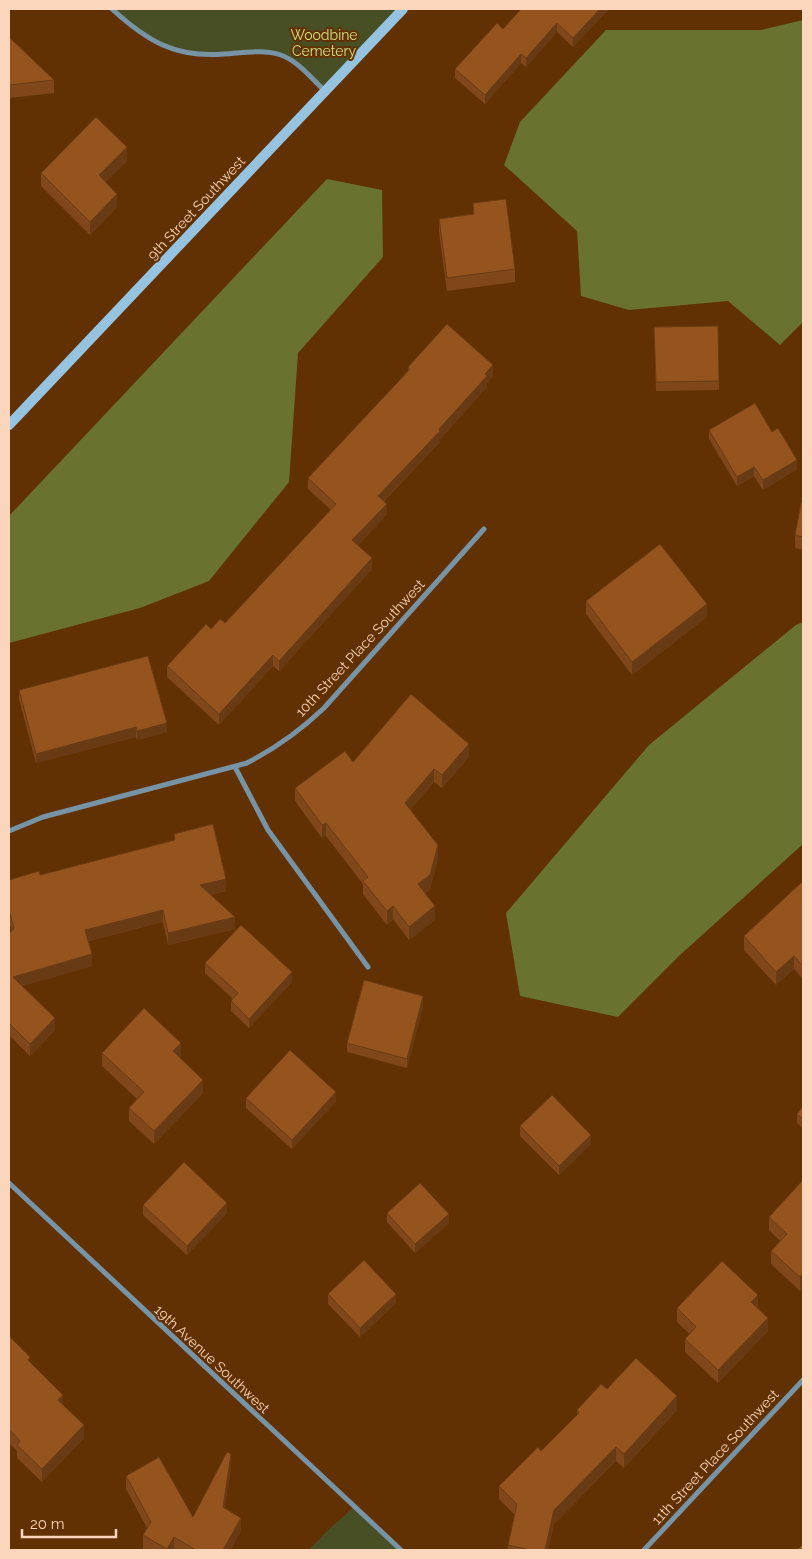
<svg xmlns="http://www.w3.org/2000/svg" width="812" height="1559" font-family="Raleway,sans-serif">
	<style>
		.green { fill: #494f25 }
		.forest { fill: #69732f }
		.lines { fill: none; stroke-linecap: round; stroke-linejoin: round }
		.minor { stroke: #7794a6; stroke-width: 5 }
		.secondary { stroke: #95c3e0; stroke-width: 10 }
		.wall { fill: #80481a }
		.shaded-wall { fill: #683b15 }
		.building { fill: #95541e; stroke: #683b15 }
		.labels { text-anchor: middle; stroke-width: 4; stroke-linejoin: round; paint-order: stroke }
		.park-label { font-size: 14px; fill: #d3e381; stroke: #613104 }
		.street-label { font-size: 14px; fill: #fcd6bc; stroke: #613104 }
	</style>
	<rect width="100%" height="100%" fill="#613104"/>
	<g class="green">
		<polygon points="112,9 403,9 325,91 299,66 283,56 265,51 204,56 156,42"/>
		<polygon points="354,1507 401,1550 309,1550 326,1532"/>
	</g>
	<g class="forest">
		<polygon points="803,20 803,322 780,345 728,301 629,310 581,296 577,231 504,165 520,122 606,30 761,30"/>
		<polygon points="327,179 382,190 383,257 298,353 289,482 209,581 140,608 9,643 9,516"/>
		<polygon points="803,622 803,844 680,955 618,1017 520,996 506,913 649,745 796,625"/>
	</g>
	<g class="lines">
		<g class="minor">
			<path d="M112,9c35,32 63,49 112,45 19,-1 39,-5 57,1 17,6 31,24 44,36"/>
			<polyline points="235,767 268,830 368,967"/>
			<path d="M9,831l34,-14 204,-54c29,-15 54,-33 77,-55l160,-179"/>
			<polyline points="9,1183 401,1550"/>
			<polyline points="644,1550 803,1380"/>
		</g>
		<polyline class="secondary" points="9,425 403,9"/>
	</g>
	<g class="wall">
		<polygon points="609,9 573,47 557,32 526,67 521,63 485,104 455,78 455,69 503,29 528,10"/>
		<polygon points="9,37 54,80 54,93 9,98"/>
		<polygon points="127,161 105,182 117,207 90,235 41,186 41,173"/>
		<polygon points="473,203 515,269 515,282 447,291 439,232 439,219 473,214"/>
		<polygon points="718,326 719,390 656,391 654,327"/>
		<polygon points="408,367 493,376 487,383 487,387 440,439 440,442 384,501 387,514 358,545 372,569 279,671 273,666 219,725 167,677 167,666 211,629 225,623 331,510 308,489 308,478 408,372"/>
		<polygon points="709,430 772,432 797,469 763,490 754,476 737,486 709,439"/>
		<polygon points="803,493 803,550 795,548 795,535"/>
		<polygon points="586,601 707,617 632,675 586,614"/>
		<polygon points="19,690 167,732 137,740 136,737 36,763 19,699"/>
		<polygon points="469,757 442,788 434,782 410,810 438,858 430,889 425,893 435,920 409,940 393,919 387,925 363,894 363,884 326,836 322,838 295,801 295,788"/>
		<polygon points="174,834 226,891 210,895 235,929 168,945 163,922 89,941 92,966 22,986 55,1030 30,1056 9,1035 9,934 12,931 9,921 9,880 40,875 174,840"/>
		<polygon points="803,881 803,979 794,969 776,985 744,950 744,936"/>
		<polygon points="205,963 292,982 249,1028 231,1011 231,1001 233,999 205,973"/>
		<polygon points="423,1006 407,1068 347,1052 347,1043"/>
		<polygon points="102,1053 181,1056 179,1057 203,1093 154,1144 129,1121 129,1108 137,1099 102,1066"/>
		<polygon points="246,1098 336,1101 292,1149 246,1108"/>
		<polygon points="803,1106 803,1128 797,1123 797,1114"/>
		<polygon points="520,1126 591,1144 559,1175 520,1136"/>
		<polygon points="803,1180 803,1287 800,1291 771,1264 771,1251 780,1241 769,1230 769,1217"/>
		<polygon points="143,1205 227,1213 187,1255 143,1215"/>
		<polygon points="387,1213 449,1223 415,1253 387,1222"/>
		<polygon points="328,1294 396,1303 360,1337 328,1304"/>
		<polygon points="677,1308 758,1308 768,1331 718,1383 685,1352 685,1339 690,1334 677,1322"/>
		<polygon points="9,1336 63,1405 84,1438 42,1482 17,1458 17,1451 9,1443"/>
		<polygon points="607,1389 677,1410 624,1468 616,1461 554,1524 548,1550 508,1550 508,1545 515,1515 499,1499 499,1486 541,1451 577,1416 577,1410"/>
		<polygon points="231,1467 224,1508 241,1531 230,1550 146,1550 143,1549 143,1535 147,1528 126,1489 126,1476 193,1517"/>
	</g>
	<g class="shaded-wall">
		<polygon points="600,9 609,9 573,47 573,38"/>
		<polygon points="557,23 557,32 526,67 526,58"/>
		<polygon points="521,54 521,63 485,104 485,95"/>
		<polygon points="127,147 127,161 99,189 99,175"/>
		<polygon points="117,194 117,207 90,235 90,222"/>
		<polygon points="493,365 493,376 487,383 487,387 440,439 440,442 378,506 378,496 439,429"/>
		<polygon points="797,460 797,469 763,490 763,480"/>
		<polygon points="754,467 754,476 737,486 737,477"/>
		<polygon points="387,504 387,514 352,551 352,540"/>
		<polygon points="372,558 372,569 279,671 279,661"/>
		<polygon points="707,604 707,617 632,675 632,662"/>
		<polygon points="273,655 273,666 219,725 219,714"/>
		<polygon points="167,723 167,732 137,740 137,731"/>
		<polygon points="136,727 136,737 36,763 36,754"/>
		<polygon points="469,744 469,757 442,788 442,775"/>
		<polygon points="434,769 434,782 405,816 405,803"/>
		<polygon points="326,823 326,836 322,838 322,825"/>
		<polygon points="438,845 438,858 430,889 418,898 418,884"/>
		<polygon points="226,879 226,891 200,897 200,885"/>
		<polygon points="393,906 393,919 387,925 387,911"/>
		<polygon points="435,906 435,920 409,940 409,927"/>
		<polygon points="163,910 163,922 85,942 85,930"/>
		<polygon points="235,917 235,929 168,945 168,933"/>
		<polygon points="92,954 92,966 13,989 13,977"/>
		<polygon points="794,956 794,969 776,985 776,972"/>
		<polygon points="292,972 292,982 249,1028 249,1019"/>
		<polygon points="423,996 423,1006 407,1068 407,1059"/>
		<polygon points="55,1018 55,1030 30,1056 30,1044"/>
		<polygon points="181,1043 181,1056 173,1064 173,1051"/>
		<polygon points="203,1080 203,1093 154,1144 154,1131"/>
		<polygon points="336,1092 336,1101 292,1149 292,1140"/>
		<polygon points="591,1135 591,1144 559,1175 559,1166"/>
		<polygon points="227,1203 227,1213 187,1255 187,1246"/>
		<polygon points="449,1214 449,1223 415,1253 415,1244"/>
		<polygon points="803,1273 803,1287 800,1291 800,1277"/>
		<polygon points="396,1294 396,1303 360,1337 360,1328"/>
		<polygon points="758,1295 758,1308 751,1302"/>
		<polygon points="768,1318 768,1331 718,1383 718,1370"/>
		<polygon points="63,1395 63,1408 58,1400"/>
		<polygon points="677,1396 677,1410 624,1468 624,1454"/>
		<polygon points="84,1425 84,1438 42,1482 42,1469"/>
		<polygon points="616,1447 616,1461 554,1524 548,1550 545,1550 554,1510"/>
		<polygon points="231,1454 231,1467 223,1521 223,1507"/>
		<polygon points="241,1518 241,1531 230,1550 223,1550"/>
		<polygon points="174,1537 174,1550 167,1550 167,1549"/>
	</g>
	<g class="building">
		<polygon points="521,9 526,9 528,10 529,9 600,9 573,38 557,23 526,58 521,54 485,95 455,69 497,23 503,29"/>
		<polygon points="9,37 54,80 9,85"/>
		<polygon points="96,117 127,147 99,175 117,194 90,222 41,173"/>
		<polygon points="506,199 515,269 447,278 439,219 474,214 473,203"/>
		<polygon points="447,324 493,365 485,374 487,376 439,429 440,431 378,496 387,504 352,540 372,558 279,661 273,655 219,714 167,666 206,624 211,629 220,619 225,623 336,504 308,478 410,369 408,367"/>
		<polygon points="718,326 719,381 656,382 654,327"/>
		<polygon points="755,403 772,432 778,428 797,460 763,480 754,467 737,477 709,430"/>
		<polygon points="803,493 803,537 795,535"/>
		<polygon points="660,544 707,604 632,662 586,601"/>
		<polygon points="148,656 167,723 137,731 136,727 36,754 19,690"/>
		<polygon points="411,694 469,744 442,775 434,769 405,803 438,845 430,875 418,884 435,906 409,927 393,906 387,911 363,881 368,877 326,823 322,825 295,788 345,751 353,762"/>
		<polygon points="213,824 226,879 200,885 235,917 168,933 163,910 85,930 92,954 13,977 55,1018 30,1044 9,1023 9,934 14,928 9,910 9,880 39,871 40,875 175,840 174,834"/>
		<polygon points="803,881 803,966 794,956 776,972 744,936"/>
		<polygon points="241,925 292,972 249,1019 231,1001 238,993 205,963"/>
		<polygon points="364,980 423,996 407,1059 347,1043"/>
		<polygon points="144,1008 181,1043 173,1051 203,1080 154,1131 129,1108 144,1092 102,1053"/>
		<polygon points="290,1050 336,1092 292,1140 246,1098"/>
		<polygon points="552,1095 591,1135 559,1166 520,1126"/>
		<polygon points="803,1106 803,1119 797,1114"/>
		<polygon points="184,1162 227,1203 187,1246 143,1205"/>
		<polygon points="803,1180 803,1273 800,1277 771,1251 787,1234 769,1217"/>
		<polygon points="420,1183 449,1214 415,1244 387,1213"/>
		<polygon points="364,1260 396,1294 360,1328 328,1294"/>
		<polygon points="722,1261 758,1295 751,1302 768,1318 718,1370 685,1339 696,1327 677,1308"/>
		<polygon points="9,1336 30,1357 28,1360 63,1395 58,1400 84,1425 42,1469 17,1445 20,1441 9,1429"/>
		<polygon points="636,1358 677,1396 624,1454 616,1447 554,1510 545,1550 530,1550 508,1545 517,1504 499,1486 538,1447 541,1451 579,1413 577,1410 601,1384 607,1389"/>
		<polygon points="227,1452 231,1454 223,1507 241,1518 223,1550 196,1550 174,1537 167,1549 143,1535 151,1522 126,1476 159,1457 193,1517"/>
		<polygon points="803,1544 803,1550 797,1550"/>
	</g>
	<g class="labels">
		<g class="park-label">
			<text x="324" y="40">Woodbine<tspan x="324" dy="16">Cemetery</tspan></text>
		</g>
		<g class="street-label">
			<text transform="translate(196 208) rotate(-47)" y="5">9th Street Southwest</text>
			<text transform="translate(360 648) rotate(-47)" y="5">10th Street Place Southwest</text>
			<text transform="translate(212 1359) rotate(43)" y="5">19th Avenue Southwest</text>
			<text transform="translate(715 1457) rotate(-47)" y="5">11th Street Place Southwest</text>
		</g>
	</g>
	<rect width="812" height="1559" fill="none" stroke="#fcd6bc" stroke-width="20"/>
	<path d="M22 1529v8h94v-8" fill="none" stroke="#fcd6bc" stroke-width="2.5"/>
	<text x="30" y="1529" font-size="15" fill="#fcd6bc" stroke="#613104" stroke-width="4" paint-order="stroke">20 m</text>
</svg>
